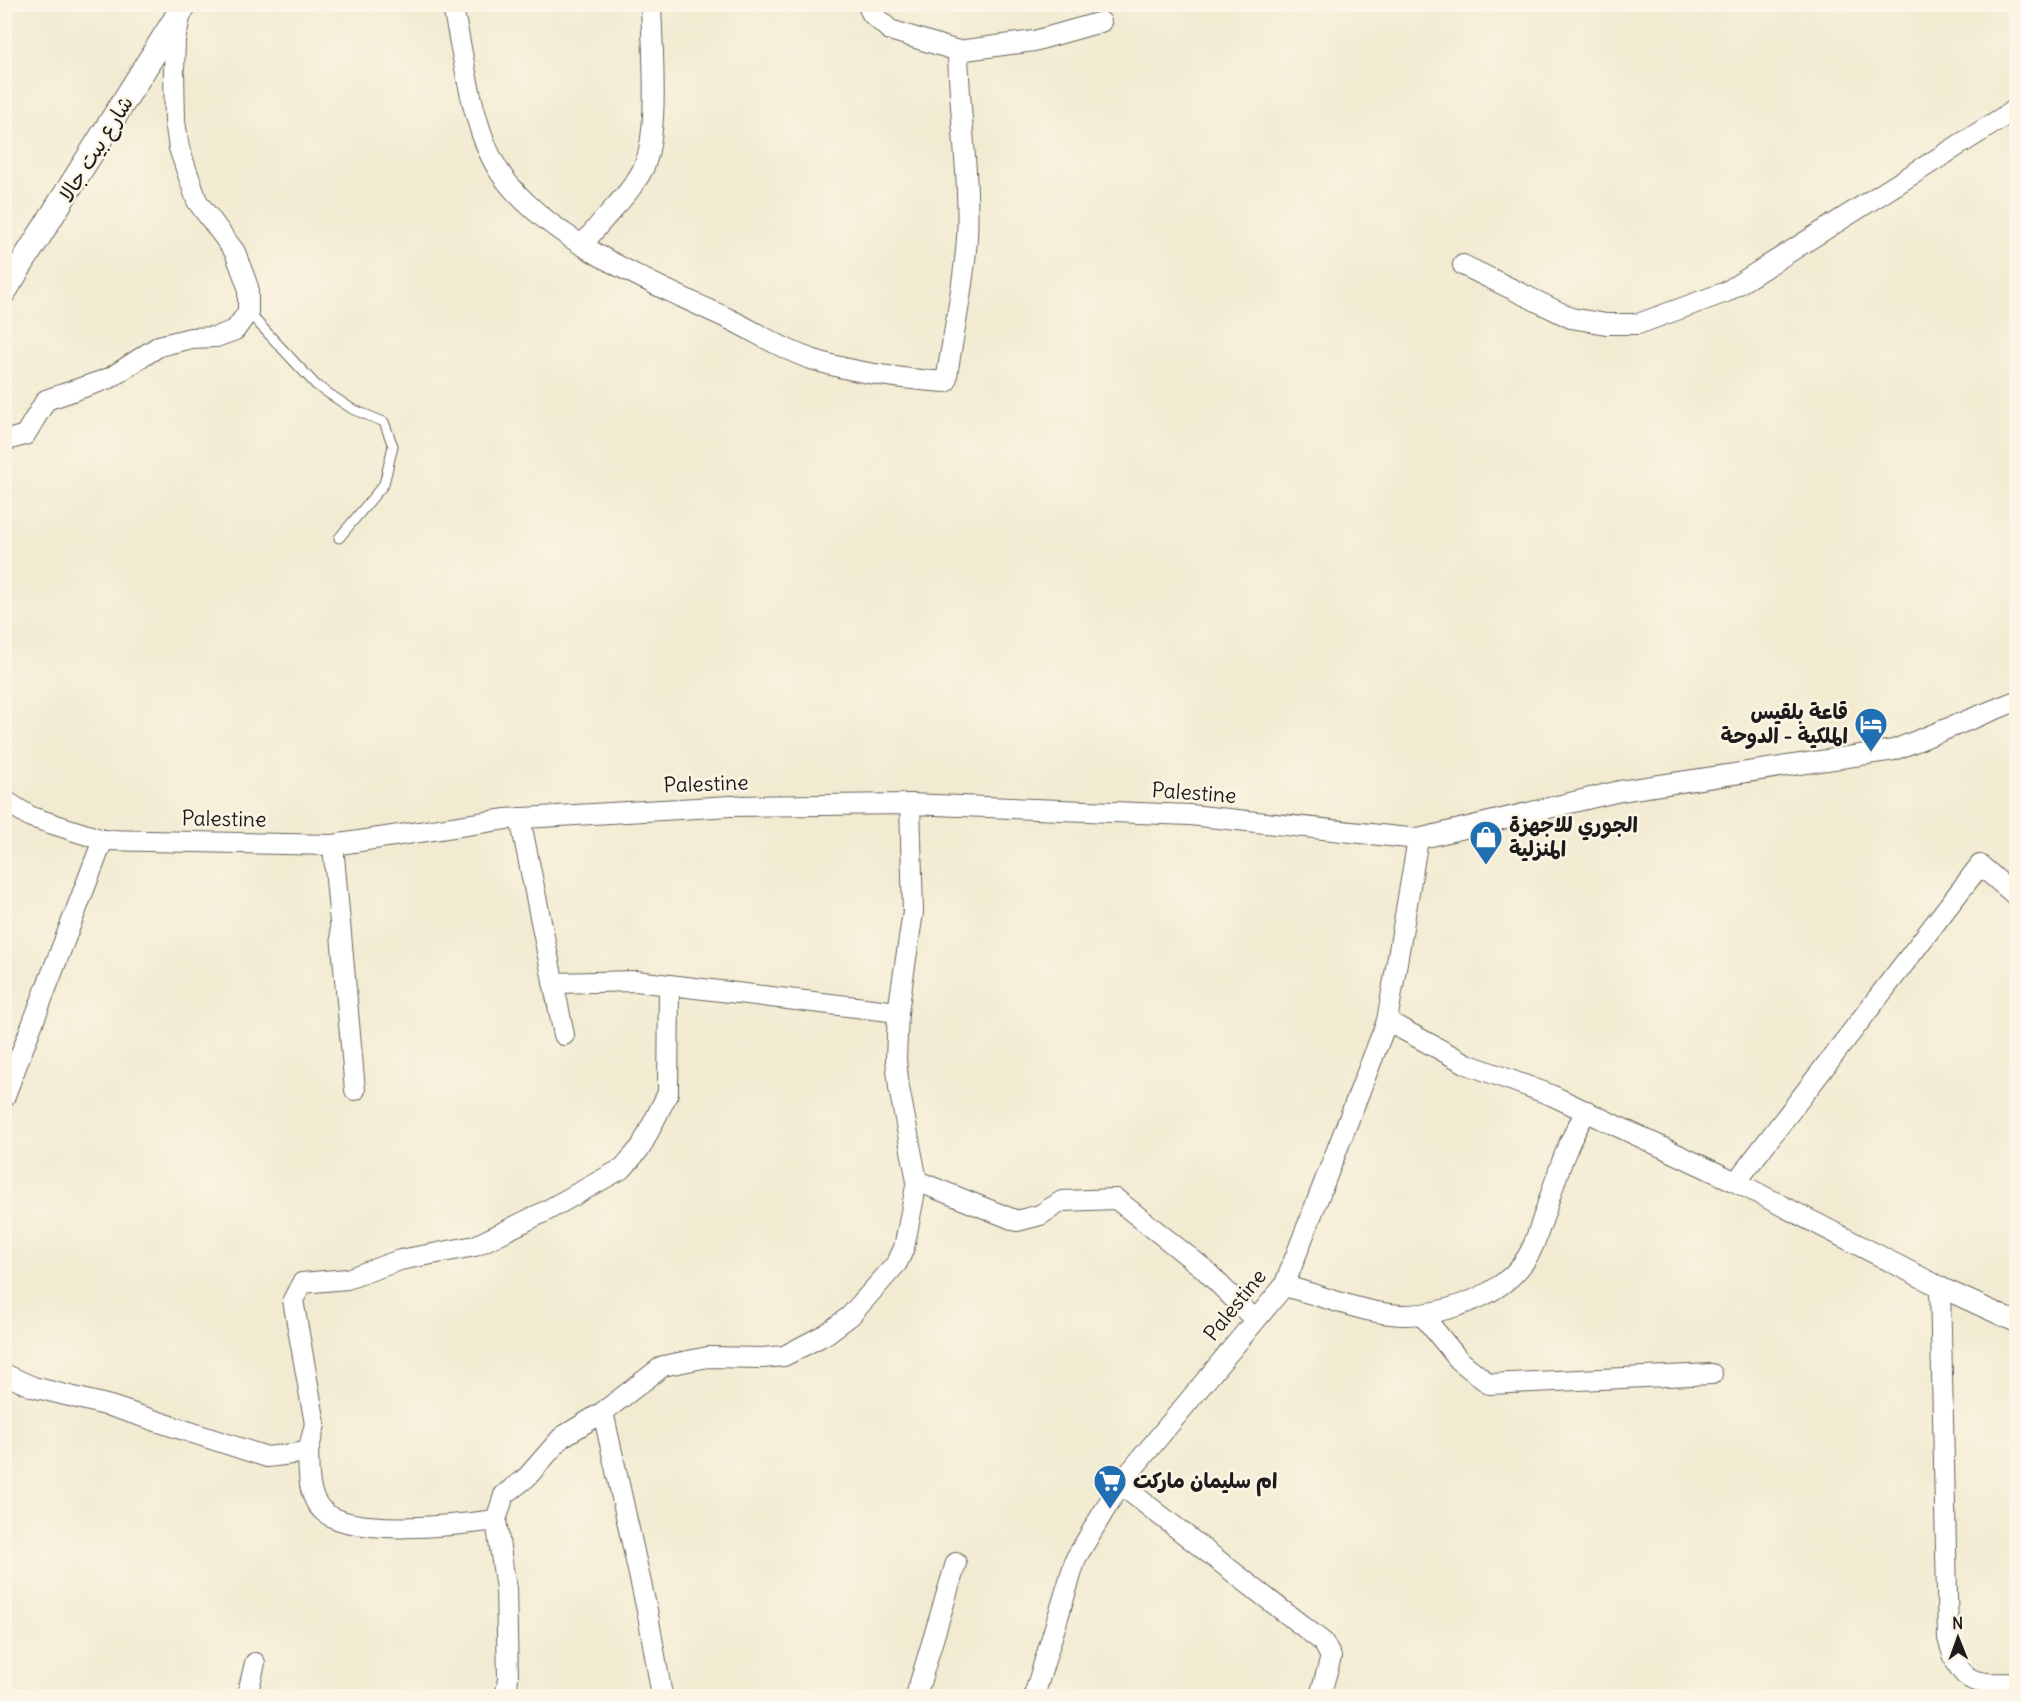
<svg xmlns="http://www.w3.org/2000/svg" width="2021" height="1701" font-family="Delius,'Playpen Sans Arabic',sans-serif">
	<style>
		.lines { fill: none; stroke-linecap: round; stroke-linejoin: round }
		.service-casing { stroke: #67645c; stroke-width: 11 }
		.minor-casing { stroke: #67645c; stroke-width: 22 }
		.tertiary-casing { stroke: #67645c; stroke-width: 26 }
		.service { stroke: #fff; stroke-width: 9 }
		.minor { stroke: #fff; stroke-width: 20 }
		.tertiary { stroke: #fff; stroke-width: 24 }
		.labels { text-anchor: middle; stroke-width: 5; stroke-linejoin: round; paint-order: stroke }
		.street-label { font-size: 21px; fill: #1c1c1c; stroke: #fcf5e5 }
		.poi-label { font-size: 21px; font-weight: bold; fill: #1c1c1c; stroke: #fcf5e5; text-anchor: start }
	</style>
	<rect width="100%" height="100%" fill="#fcf5e5"/>
	<filter id="ink" filterUnits="userSpaceOnUse"><feTurbulence type="fractalNoise" baseFrequency=".0167" numOctaves="2"/><feDisplacementMap in="SourceGraphic" scale="12" xChannelSelector="R" yChannelSelector="G"/><feConvolveMatrix kernelMatrix="1 2 1 2 8 2 1 2 1" color-interpolation-filters="sRGB"/></filter>
	<filter id="wash" filterUnits="userSpaceOnUse"><feTurbulence type="fractalNoise" baseFrequency=".008" numOctaves="4" result="noise"/><feDisplacementMap in="SourceGraphic" scale="24" xChannelSelector="R" yChannelSelector="G"/><feGaussianBlur stdDeviation="1.35" result="paint"/><feColorMatrix in="noise" values="0 0 0 0 0 0 0 0 0 0 0 0 0 0 0 0 0 1.4 0 .05"/><feComposite in="paint" operator="in"/></filter>
	<g filter="url(#wash)">
		<rect width="100%" height="100%" fill="#f2ebd2"/>
	</g>
	<g filter="url(#ink)">
		<g class="lines">
			<g class="service-casing">
				<polyline id="service" points="248,312 316,385 352,409 384,422 393,446 384,484 339,538"/>
			</g>
			<g class="minor-casing">
				<g id="minor">
					<path d="M452,4c12,51 20,128 49,170 47,67 155,111 228,145 27,13 54,31 82,40 43,14 90,20 135,23 7,-48 18,-95 21,-144 3,-63 -8,-125 -9,-187"/>
					<polyline points="867,4 872,14 890,30 958,51 1034,41 1101,22"/>
					<path d="M584,244c18,-27 44,-46 59,-75 17,-36 9,-123 8,-165"/>
					<polyline points="1463,265 1571,318 1606,324 1638,324 1726,292 2016,109"/>
					<polyline points="4,441 25,435 46,400 110,378 159,346 191,338 216,337 235,330 248,312 248,287 235,252 197,201 179,148 175,121 174,71 175,40 180,18"/>
					<polyline points="4,800 31,817 103,840 333,845 506,819 731,806 910,804 1190,815 1418,839 1620,791 1894,750 2016,701"/>
					<polyline points="520,818 564,1035"/>
					<polyline points="333,845 355,1090"/>
					<polyline points="2016,896 1980,865 1736,1182 1940,1287 2016,1322"/>
					<polyline points="553,983 636,981 898,1012"/>
					<polyline points="1387,1021 1467,1064 1551,1095 1736,1182"/>
					<polyline points="4,1098 103,840"/>
					<polyline points="917,1181 1017,1221 1040,1215 1062,1201 1116,1199 1203,1268 1255,1320"/>
					<path d="M1284,1286c78,20 113,47 194,12 24,-11 44,-27 55,-52 18,-45 27,-95 54,-135"/>
					<path d="M1940,1287l8,351c13,47 23,46 68,45"/>
					<polyline points="1423,1316 1459,1360 1489,1384 1712,1374"/>
					<polyline points="4,1374 33,1387 110,1406 267,1457 308,1452 315,1424 293,1300 302,1283 347,1279 400,1260 475,1246 546,1211 623,1168 641,1147 668,1093 669,985"/>
					<polyline points="603,1412 648,1615 662,1696"/>
					<path d="M308,1452c1,20 -1,43 14,58 27,28 137,15 174,10"/>
					<polyline points="1120,1484 1323,1642 1331,1657 1320,1696"/>
					<polyline points="247,1696 255,1663"/>
					<polyline points="506,1696 508,1678 506,1589 496,1520 504,1495 527,1477 562,1437 603,1412 663,1366 708,1357 762,1358 784,1356 826,1334 850,1316 897,1263 904,1248 917,1181 899,1088 896,1059 898,1012 913,912 910,804"/>
					<polyline points="916,1696 956,1563"/>
					<polyline points="1034,1696 1076,1558 1120,1484 1284,1286 1387,1021 1418,839"/>
				</g>
			</g>
			<g class="tertiary-casing">
				<polyline id="tertiary" points="4,292 185,4"/>
			</g>
			<use href="#service" class="service"/>
			<use href="#minor" class="minor"/>
			<use href="#tertiary" class="tertiary"/>
		</g>
	</g>
	<defs>
		<g id="hotel-pin" transform="scale(1.725)"><path d="M0 17L-7.5 6A9.5 9.5 0 1 1 7.5 6Z" fill="#1f6fb2" stroke="#fcf5e5"/><path d="M-6-4.5h1.5V1H6V5H4.5V3h-9V5H-6ZM-4 0a1.8 1.8 0 1 1 3.6 0ZM.5 0V-2.5h3Q6-2.5 6 0Z" fill="#fff"/></g>
		<g id="shop-pin" transform="scale(1.725)"><path d="M0 17L-7.5 6A9.5 9.5 0 1 1 7.5 6Z" fill="#1f6fb2" stroke="#fcf5e5"/><path d="M-5-2.5h2.3a2.7 3.5 0 0 1 5.4 0H5L5.5 6h-11ZM-1.5-2.5h3a1.5 2.3 0 0 0-3 0Z" fill="#fff"/></g>
		<g id="supermarket-pin" transform="scale(1.725)"><path d="M0 17L-7.5 6A9.5 9.5 0 1 1 7.5 6Z" fill="#1f6fb2" stroke="#fcf5e5"/><path d="M-6-5.5h2.5l.6 2H6L4.5 2H-2.5L-4.4-4H-6ZM-1.5 3.2a1.3 1.3 0 1 0 .1 0ZM3 3.2a1.3 1.3 0 1 0 .1 0Z" fill="#fff"/></g>
	</defs>
	<g fill-rule="evenodd">
		<use href="#hotel-pin" x="1871" y="724"/>
		<use href="#shop-pin" x="1486" y="837"/>
		<use href="#supermarket-pin" x="1110" y="1481"/>
	</g>
	<g class="labels">
		<g class="street-label">
			<text transform="translate(96 149) rotate(-58)" y="7">شارع بيت جالا</text>
			<text transform="translate(706 784) rotate(-2)" y="7">Palestine</text>
			<text transform="translate(1194 793) rotate(4)" y="7">Palestine</text>
			<text transform="translate(224 819) rotate(1)" y="7">Palestine</text>
			<text transform="translate(1235 1305) rotate(-51)" y="7">Palestine</text>
		</g>
		<g class="poi-label">
			<text x="1848" y="719" text-anchor="end">قاعة بلقيس<tspan x="1848" dy="24">الملكية - الدوحة</tspan></text>
			<text x="1509" y="832">الجوري للاجهزة<tspan x="1509" dy="24">المنزلية</tspan></text>
			<text x="1133" y="1488">ام سليمان ماركت</text>
		</g>
	</g>
	<rect width="2021" height="1701" fill="none" stroke="#fcf5e5" stroke-width="24"/>
	<g transform="translate(1958 1638) rotate(359)" stroke="#fcf5e5" stroke-width="4.5" paint-order="stroke">
	<path d="M0-4.5L10 22L0 15L-10 22Z" fill="#1c1c1c"/>
	<text y="-9" font-size="16" font-weight="bold" text-anchor="middle" fill="#1c1c1c">N</text>
	</g>
</svg>
